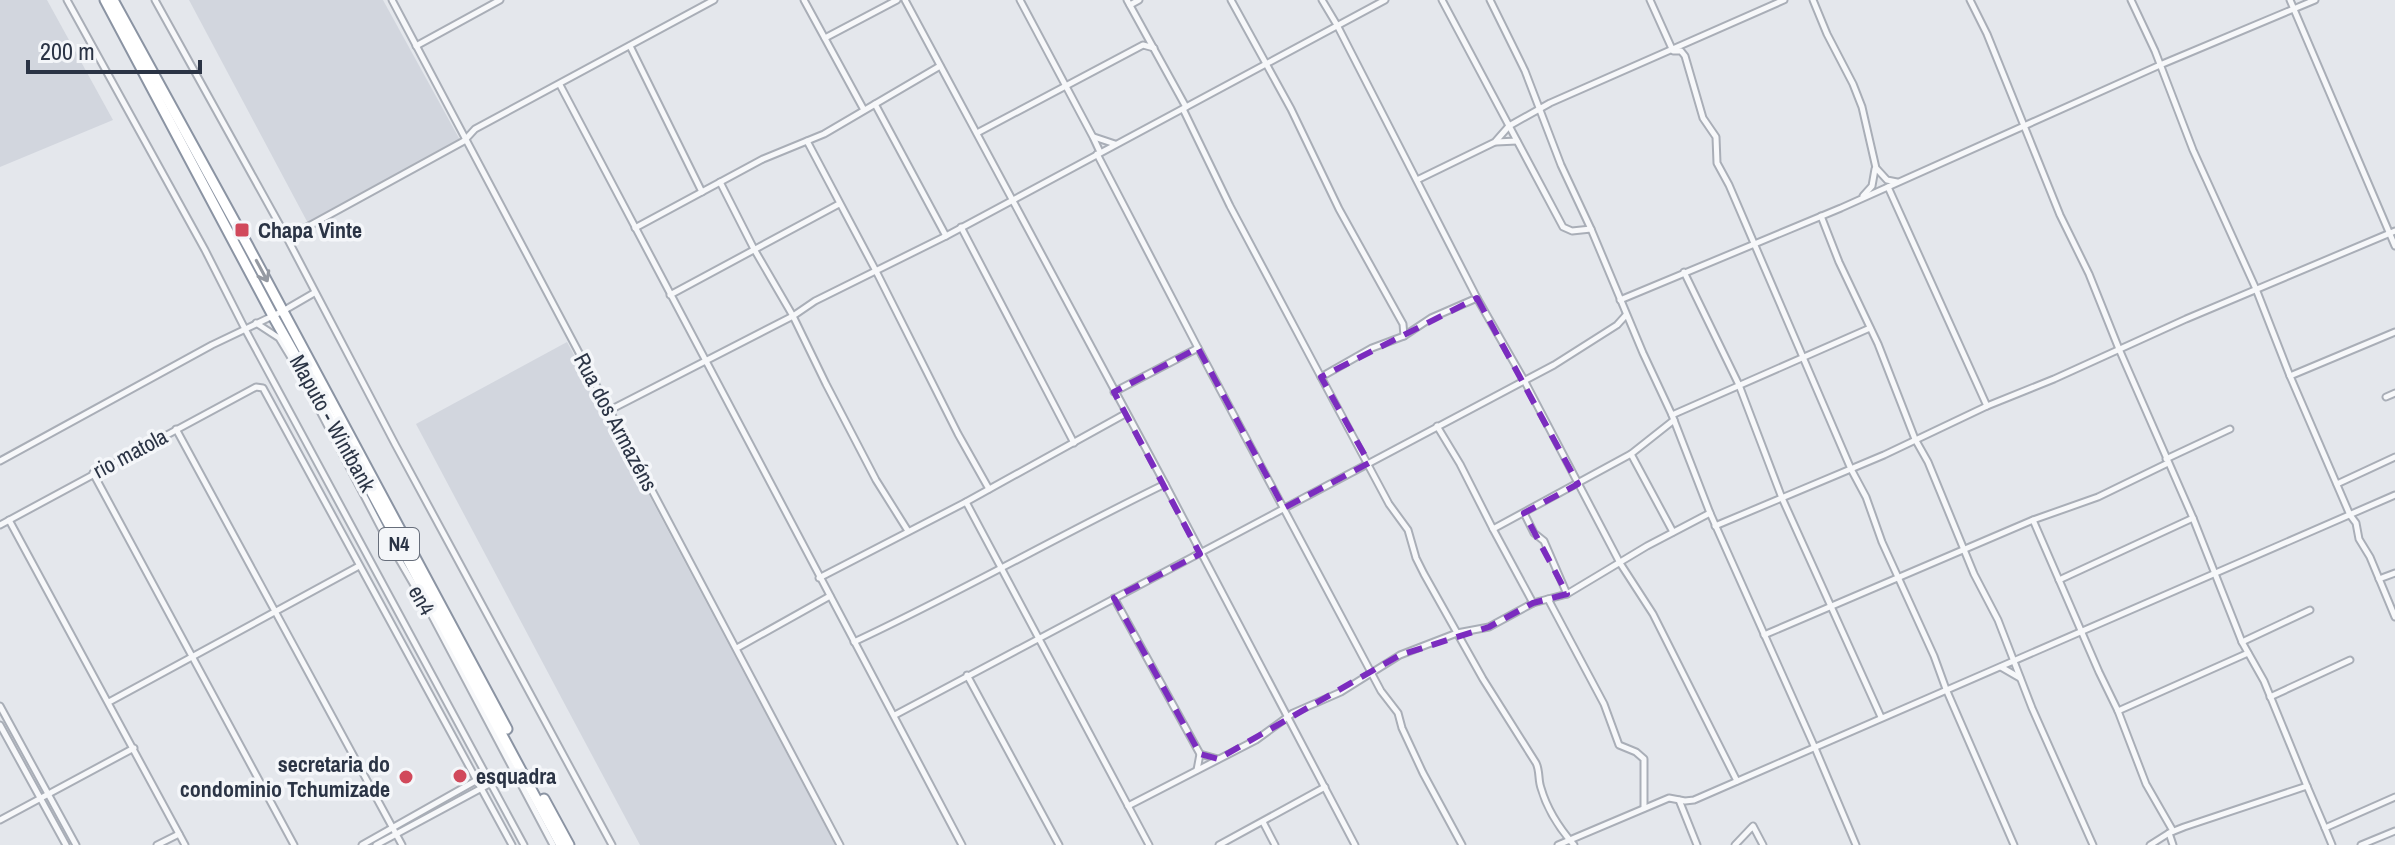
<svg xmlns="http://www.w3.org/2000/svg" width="2395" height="845" font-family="'Archivo Narrow',sans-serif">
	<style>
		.built { fill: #d2d6de }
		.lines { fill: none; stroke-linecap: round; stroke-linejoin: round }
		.minor-casing { stroke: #a9aeb7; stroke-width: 9 }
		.trunk-casing { stroke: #8b94a3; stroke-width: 13 }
		.minor { stroke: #f7f8fa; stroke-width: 5 }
		.trunk { stroke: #fff; stroke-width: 9 }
		.oneway { stroke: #959aa2 }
		.marked { fill: none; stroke: #7b2cbf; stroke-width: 6; stroke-dasharray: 16 10; stroke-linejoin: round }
		.poi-dot { fill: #d1495b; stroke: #f4f6f9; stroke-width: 3 }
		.labels { text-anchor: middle; stroke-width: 7; stroke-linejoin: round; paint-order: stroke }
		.shield { fill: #f4f6f9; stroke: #676e7b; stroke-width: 2 }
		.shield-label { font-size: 20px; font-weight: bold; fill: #2b3445 }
		.poi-label { font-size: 22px; font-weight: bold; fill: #2b3445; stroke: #f4f6f9; text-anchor: start }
		.street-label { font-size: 22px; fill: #2b3445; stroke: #f4f6f9 }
	</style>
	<rect width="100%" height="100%" fill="#e4e7ec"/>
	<g class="built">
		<polygon points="0,0 47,0 113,120 0,167"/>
		<polygon points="189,0 383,0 460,140 310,227"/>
		<polygon points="567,342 613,427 835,845 640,845 562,699 416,424"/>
	</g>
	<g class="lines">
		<g class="minor-casing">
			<g id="minor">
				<polyline points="67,0 205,250 245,329 524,845"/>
				<polyline points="155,0 287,238 395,444 612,845"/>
				<polyline points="392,0 840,845"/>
				<polyline points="804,0 864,110"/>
				<polyline points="905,0 1165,484 1355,845"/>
				<polyline points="1020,0 1093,137 1100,152"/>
				<polyline points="1127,0 1186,107"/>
				<polyline points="1231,0 1291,109 1339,209 1403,324 1404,336"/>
				<polyline points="1322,0 1337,25 1477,298 1524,380 1620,563 1653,614 1737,781"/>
				<polyline points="1442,0 1563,227 1572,231 1591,229 1643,353 1672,415 1710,513 1815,748 1856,845"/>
				<polyline points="1490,0 1525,71 1561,165 1591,229"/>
				<polyline points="1650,0 1673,51 1681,51 1685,56 1703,118 1716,137 1717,163 1729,185 1851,469 1866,497 1882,542 1934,656 1946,689 2014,845"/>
				<polyline points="1813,0 1827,34 1853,84 1862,107 1876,168 1887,180 1897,182"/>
				<polyline points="1970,0 1987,34 2060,215 2089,274 2119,349 2193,518 2242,642 2264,681 2307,786"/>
				<polyline points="2131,0 2155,51 2193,150 2256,289 2290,376 2350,515 2356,523 2359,539 2370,557 2395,617"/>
				<polyline points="2290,0 2395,246"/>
				<polyline points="1130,5 1139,0"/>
				<polyline points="825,38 897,0"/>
				<polyline points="416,46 500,0"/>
				<polyline points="630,46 702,192"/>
				<polyline points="560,85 962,845"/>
				<polyline points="875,104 946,236"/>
				<path d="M1183,109l47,97 91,171 68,127 19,26 8,28 8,16 59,105 53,84c4,8 2,17 5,25 6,21 19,41 33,57"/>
				<polyline points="977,133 1143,45 1154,48"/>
				<polyline points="1094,137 1115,144"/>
				<polyline points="807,141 876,271 958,434 989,489"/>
				<polyline points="1496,142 1517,141"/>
				<polyline points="1097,154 1198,348 1381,691 1398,713 1402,728 1423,773 1462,845"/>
				<polyline points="1417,180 1495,142 1509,126 1550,103 1784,0"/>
				<polyline points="720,182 754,249 793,316 826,384 876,480 908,531"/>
				<polyline points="1888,187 1987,406 2054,379 2186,319 2395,231"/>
				<polyline points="1863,196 1872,186 1875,169"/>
				<polyline points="1821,216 1839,262 1878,344 1915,439 1928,462 1974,574 1998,620 2032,708 2093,845"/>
				<polyline points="961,227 1074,443"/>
				<polyline points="635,228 763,159 824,134 940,66"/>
				<polyline points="287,238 464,141 475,129 714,0"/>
				<polyline points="1684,272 1739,385 1782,498 1881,717"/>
				<polyline points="670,295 839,204"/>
				<polyline points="1620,300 1841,208 2160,65 2315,0"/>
				<polyline points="256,323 279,338 299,371 383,532 432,616 553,845"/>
				<polyline points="2290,376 2395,332"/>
				<polyline points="1321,377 1372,348 1404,336 1431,318 1477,298"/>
				<polyline points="1114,392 1198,348"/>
				<polyline points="2386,397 2395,393"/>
				<polyline points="610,410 793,316 815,301 946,236 1385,0"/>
				<polyline points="1672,415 1870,328"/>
				<polyline points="1437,426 1460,464 1493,529 1631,454"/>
				<polyline points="176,429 402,845"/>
				<polyline points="2166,459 2230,429"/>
				<polyline points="0,461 212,345 283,311 314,293"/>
				<polyline points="93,473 294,845"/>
				<polyline points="2337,484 2395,457"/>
				<polyline points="966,502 1149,845"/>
				<polyline points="1524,513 1534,533 1544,541 1567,594"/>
				<polyline points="9,520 185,845"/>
				<polyline points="2033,520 2098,497 2168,463"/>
				<polyline points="0,525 256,387 263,388 512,845"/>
				<polyline points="1715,526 1884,455 1987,406"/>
				<polyline points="1493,529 1533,603"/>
				<polyline points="1673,532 1631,454 1674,420"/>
				<polyline points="819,578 966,502 1125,414"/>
				<polyline points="2379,579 2395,573"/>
				<polyline points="2059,580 2193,518"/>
				<polyline points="1114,598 1200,754 1197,770"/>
				<polyline points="1548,599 1604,704 1619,745 1636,752 1644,759 1644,808"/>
				<polyline points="1764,635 2033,520 2099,672 2118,711 2146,784 2173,831"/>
				<path d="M854,642c105,-49 206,-107 311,-158"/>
				<polyline points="2242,642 2310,610"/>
				<polyline points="737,648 830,596"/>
				<polyline points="2001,667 2020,678"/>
				<polyline points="967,675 1059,845"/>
				<polyline points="2270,697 2350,660"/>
				<polyline points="109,702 359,566"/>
				<polyline points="0,706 76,845"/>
				<polyline points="2118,711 2248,653"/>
				<polyline points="895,715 1554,365 1617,325 1626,315"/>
				<polyline points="0,725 66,845"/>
				<polyline points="1200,754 1218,759"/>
				<polyline points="1679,800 1697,845"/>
				<polyline points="1128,806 1256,740 1293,713 1341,692 1400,655 1457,633 1489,627 1533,603 1567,594 1647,546 1710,513"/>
				<polyline points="0,820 134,748"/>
				<polyline points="1263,822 1275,845"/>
				<polyline points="2169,833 2173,845"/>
				<polyline points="157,845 179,834"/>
				<polyline points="362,845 486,775"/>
				<polyline points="376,845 491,783"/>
				<polyline points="1219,845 1325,787"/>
				<polyline points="1558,845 1669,798 1685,801 1694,800 2395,495"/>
				<polyline points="1735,845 1753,826 1763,845"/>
				<polyline points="2150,845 2169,833 2184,827 2307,786 2325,828"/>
				<polyline points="2332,845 2325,828 2395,797"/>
				<polyline points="2361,845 2395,831"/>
			</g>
		</g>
		<g class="trunk-casing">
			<g id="trunk">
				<polyline points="105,0 273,316 357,465 561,845"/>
				<polyline points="113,0 248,246 507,729"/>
				<polyline points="544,799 569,845"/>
			</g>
		</g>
		<use href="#minor" class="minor"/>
		<use href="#trunk" class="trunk"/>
	</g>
	<defs><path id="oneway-shaft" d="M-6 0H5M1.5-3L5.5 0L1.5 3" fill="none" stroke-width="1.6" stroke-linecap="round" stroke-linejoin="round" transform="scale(2)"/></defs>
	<use class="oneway" href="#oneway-shaft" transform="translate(262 271) rotate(62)"/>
	<path class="marked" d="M1477,298l101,186 -54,29 43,81 -34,9 -44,24 -89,28 -182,104 -18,-5 -86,-156 86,-44 -86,-162 84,-44 86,160 85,-45 -48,-86z"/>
	<g class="poi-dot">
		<rect x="234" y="222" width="16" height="16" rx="4"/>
		<circle cx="460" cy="776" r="8"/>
		<circle cx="406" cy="777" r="8"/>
	</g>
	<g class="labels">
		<rect class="shield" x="379" y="528" width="40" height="32" rx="6"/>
		<g class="shield-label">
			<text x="399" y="551">N4</text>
		</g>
		<g class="poi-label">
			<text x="258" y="238">Chapa Vinte</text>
			<text x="390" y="772" text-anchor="end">secretaria do<tspan x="390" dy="25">condominio Tchumizade</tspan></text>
			<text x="476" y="784">esquadra</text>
		</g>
		<g class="street-label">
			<text transform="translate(616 422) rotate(62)" y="8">Rua dos Armazéns</text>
			<text transform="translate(333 423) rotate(61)" y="8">Maputo - Wintbank</text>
			<text transform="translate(130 453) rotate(-28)" y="8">rio matola</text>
			<text transform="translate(422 600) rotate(61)" y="8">en4</text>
		</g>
	</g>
	<path d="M28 60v12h172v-12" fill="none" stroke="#2b3445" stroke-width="4"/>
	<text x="40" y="60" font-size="24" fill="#2b3445" stroke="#f4f6f9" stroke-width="6" paint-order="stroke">200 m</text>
</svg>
